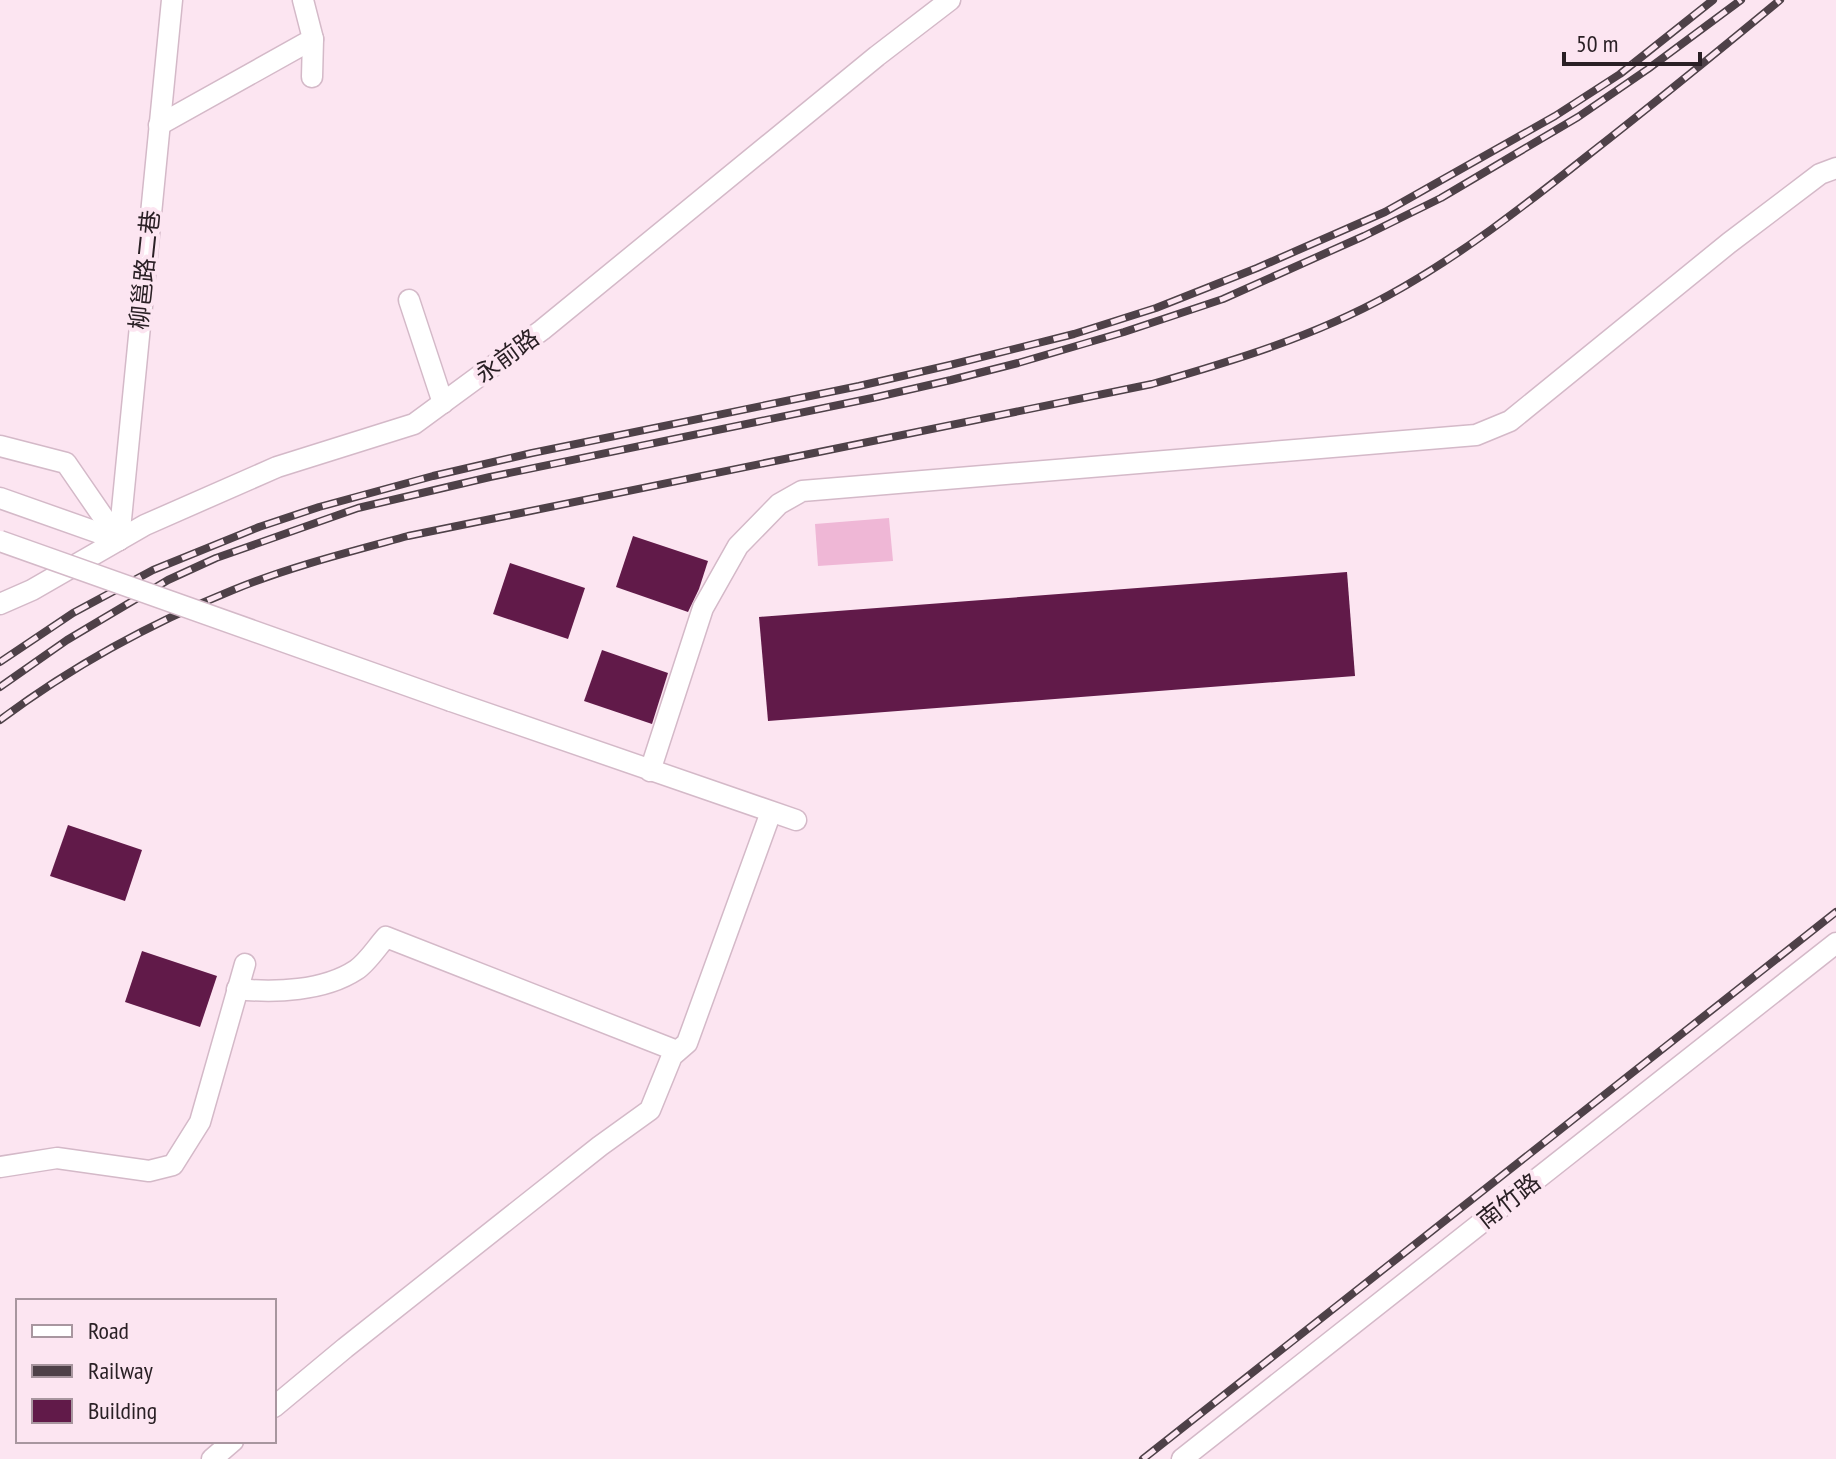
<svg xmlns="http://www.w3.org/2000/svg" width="1836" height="1459" viewBox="0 0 1836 1459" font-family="'PT Sans Narrow','Noto Sans SC',sans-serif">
	<rect width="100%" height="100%" fill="#fce5f1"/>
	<polygon fill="#efb7d6" points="889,518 893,561 818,566 815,524"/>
	<g fill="#611a49">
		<polygon points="633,536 708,561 699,589 688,612 616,587"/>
		<polygon points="510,563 585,588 568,639 493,614"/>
		<polygon points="1347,572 1355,676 768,721 759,617"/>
		<polygon points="602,650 668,673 652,724 584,701"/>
		<polygon points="68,825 142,850 125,901 50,876"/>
		<polygon points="142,951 217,976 200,1027 125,1002"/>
	</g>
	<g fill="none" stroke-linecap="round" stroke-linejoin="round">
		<g stroke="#d4b9c8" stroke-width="23">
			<g id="minor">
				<polyline points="312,77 313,39"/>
				<polyline points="159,125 313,39 303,0"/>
				<polyline points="409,300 443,403"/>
				<polyline points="0,446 66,463 119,540"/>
				<polyline points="0,498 119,540"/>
				<polyline points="119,540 172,0"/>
				<polyline points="0,604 32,590 145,525 277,467 414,424 542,330 877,56 950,0"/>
				<polyline points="451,701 796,820"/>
				<polyline points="650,771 703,608 738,546 779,504 802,491 1476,435 1510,421 1729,243 1820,174 1836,168"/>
				<path d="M 237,989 C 275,993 324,991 356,970 C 367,963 377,947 386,937 L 677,1051"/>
				<polyline points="0,1167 57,1158 149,1171 173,1165 200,1122 245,964"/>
				<polyline points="274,1407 345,1348 600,1146 650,1110 672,1056 687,1043 771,812"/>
				<polyline points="212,1459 233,1441"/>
				<polyline points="1182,1459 1836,943"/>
			</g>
		</g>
		<use href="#minor" stroke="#fff" stroke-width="20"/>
		<g stroke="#4e4148" stroke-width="8">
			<g id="rail">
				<polyline points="0,662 73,613 153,570 259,527 319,507 433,476 532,453 859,386 950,365 1074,334 1156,308 1257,268 1385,212 1555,116 1620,74 1713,0"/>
				<polyline points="0,687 67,640 168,580 216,558 358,508 490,477 877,397 951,380 1018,363 1124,332 1223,299 1364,236 1441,198 1578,117 1648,69 1741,0"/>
				<path d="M 0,720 C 71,667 151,623 233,590 C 289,567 349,552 408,536 L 1152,384 C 1233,361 1315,336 1389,295 C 1460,256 1524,206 1587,156 C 1652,105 1716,53 1780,0"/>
				<polyline points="1143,1459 1836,912"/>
			</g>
		</g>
		<use href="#rail" stroke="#fce5f1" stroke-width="5" stroke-dasharray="15" stroke-linecap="butt"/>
		<g stroke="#d4b9c8" stroke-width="23" stroke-linecap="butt">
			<polyline id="minor-bridge" points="0,541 451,701"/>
		</g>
		<use href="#minor-bridge" stroke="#fff" stroke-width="20"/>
	</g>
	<g text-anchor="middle" stroke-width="8" stroke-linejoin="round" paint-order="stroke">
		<g font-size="24" fill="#2a2025" stroke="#fce5f1">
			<text transform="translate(145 270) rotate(-84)" y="8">柳邕路二巷</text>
			<text transform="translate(507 356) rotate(-36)" y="8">永前路</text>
			<text transform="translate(1509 1201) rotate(-38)" y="8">南竹路</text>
		</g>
	</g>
	<rect x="16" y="1299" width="260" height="144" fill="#fce5f1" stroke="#a8969f" stroke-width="2"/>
	<rect x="32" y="1325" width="40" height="12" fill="#ffffff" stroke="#a8969f" stroke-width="2"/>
	<text x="88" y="1339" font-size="24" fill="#2a2025">Road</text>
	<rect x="32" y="1365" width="40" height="12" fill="#4e4148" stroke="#a8969f" stroke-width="2"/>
	<text x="88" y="1379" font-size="24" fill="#2a2025">Railway</text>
	<rect x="32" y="1399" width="40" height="24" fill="#611a49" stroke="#a8969f" stroke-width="2"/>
	<text x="88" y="1419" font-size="24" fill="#2a2025">Building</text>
	<path d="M1564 52v12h136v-12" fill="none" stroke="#2a2025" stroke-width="4"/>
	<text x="1576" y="52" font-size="24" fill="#2a2025" stroke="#fce5f1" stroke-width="6" paint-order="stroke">50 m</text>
</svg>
